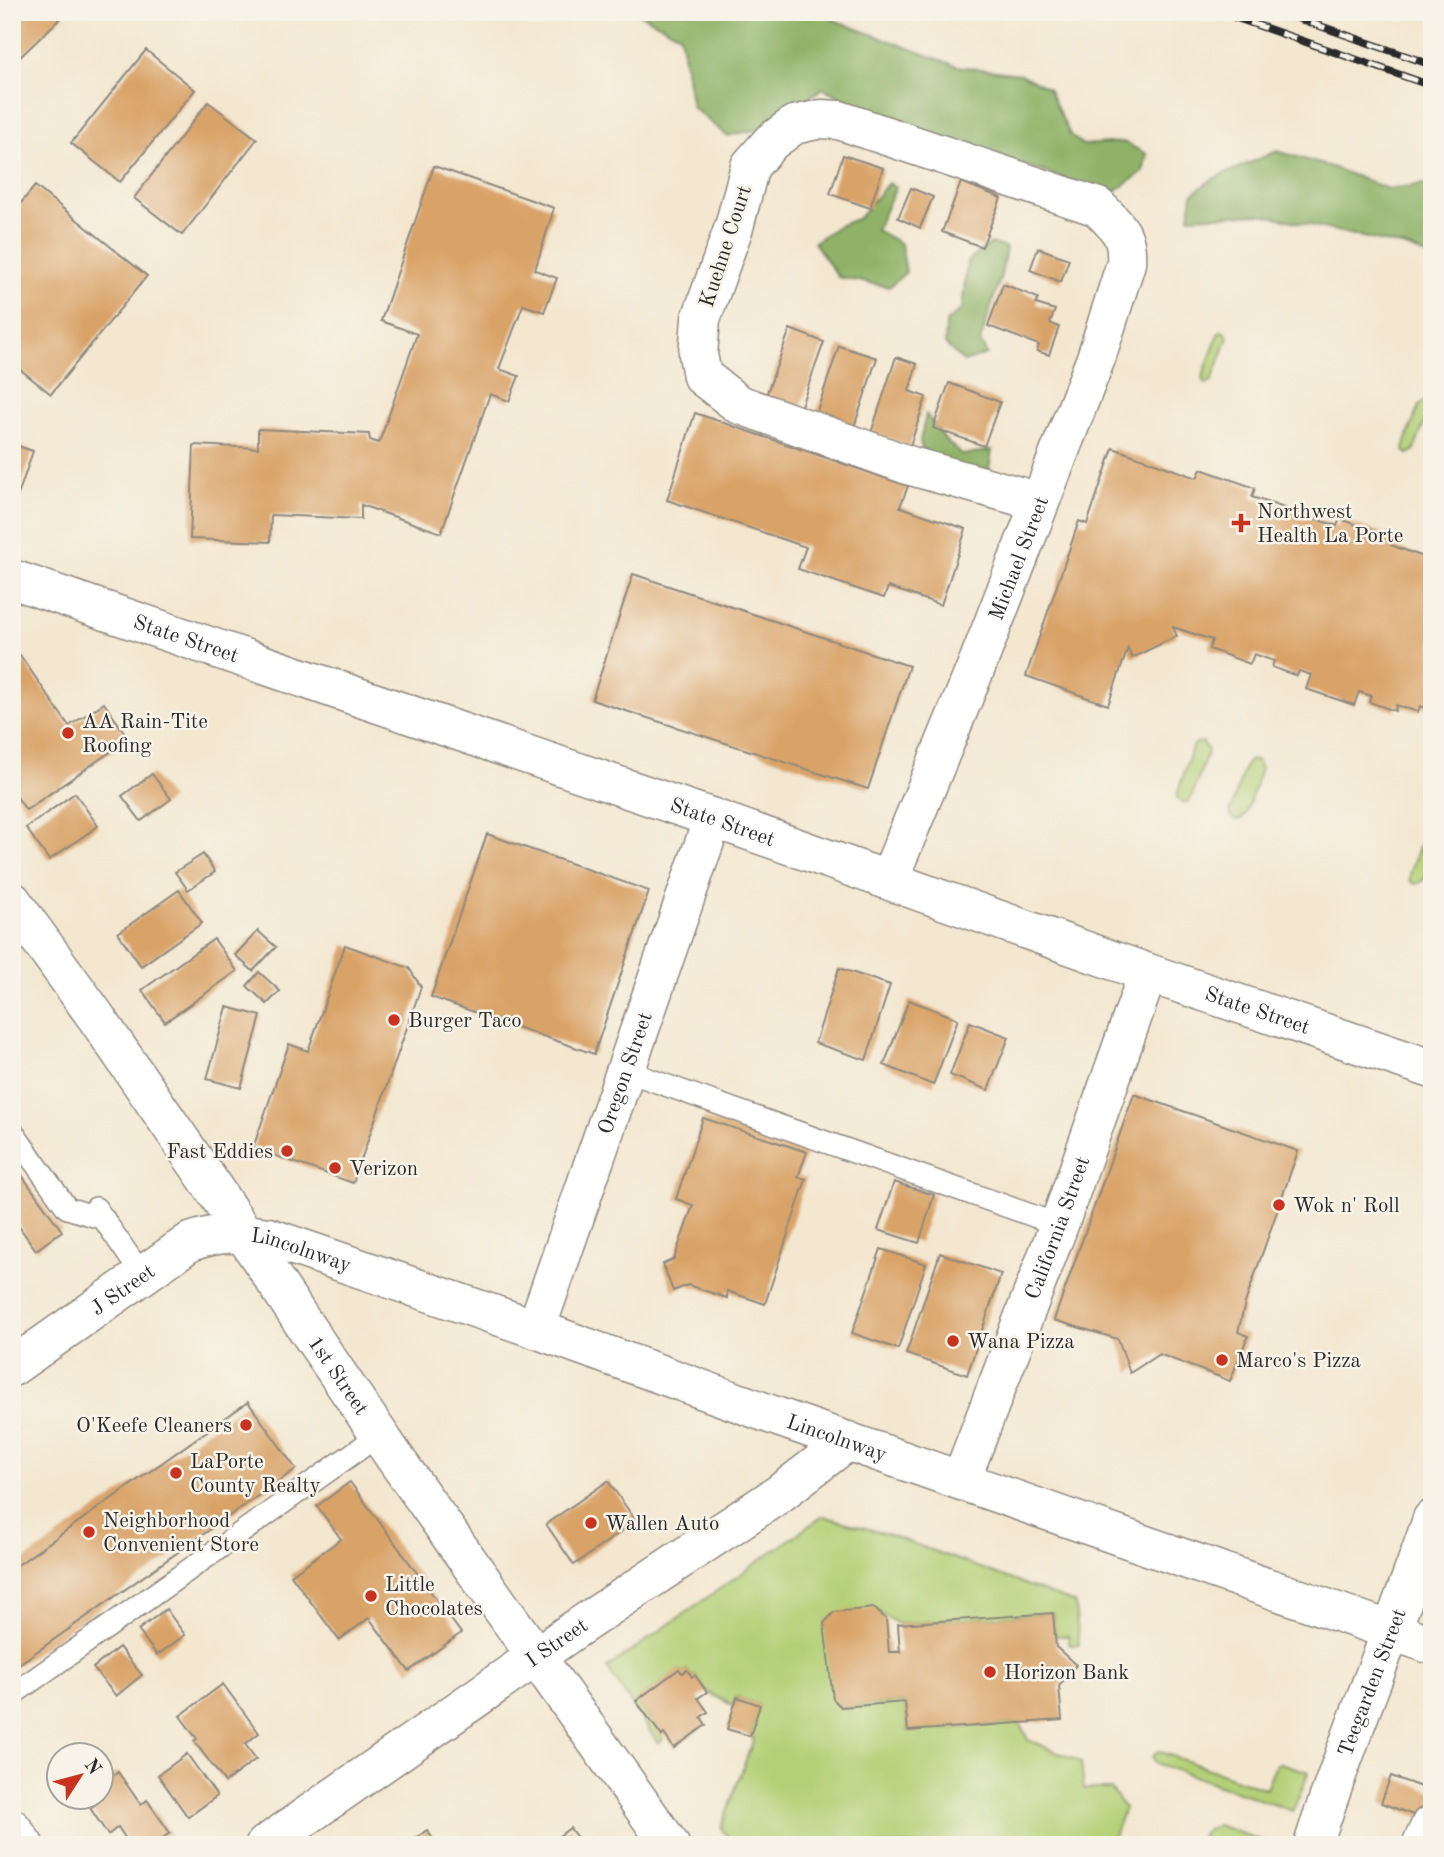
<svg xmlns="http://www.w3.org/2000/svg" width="1444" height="1857" viewBox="0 0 1444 1857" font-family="'Old Standard TT',serif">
	<rect width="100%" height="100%" fill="#f7f3e8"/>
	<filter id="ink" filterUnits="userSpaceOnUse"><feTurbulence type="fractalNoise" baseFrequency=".0143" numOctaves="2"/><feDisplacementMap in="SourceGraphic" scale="14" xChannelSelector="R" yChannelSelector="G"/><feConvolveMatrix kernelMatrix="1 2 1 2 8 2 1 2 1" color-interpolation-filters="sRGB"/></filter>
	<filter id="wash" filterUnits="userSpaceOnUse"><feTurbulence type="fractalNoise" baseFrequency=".00686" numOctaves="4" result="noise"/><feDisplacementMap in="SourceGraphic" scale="28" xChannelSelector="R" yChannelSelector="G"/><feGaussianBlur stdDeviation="1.57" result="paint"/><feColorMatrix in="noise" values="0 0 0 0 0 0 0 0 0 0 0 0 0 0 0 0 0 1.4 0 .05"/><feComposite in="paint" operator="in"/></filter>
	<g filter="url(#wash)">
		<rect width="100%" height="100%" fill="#f3e7d0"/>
		<g fill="#b4d077" stroke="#707e51" stroke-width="2">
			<polygon points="1221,331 1226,333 1228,338 1213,378 1210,383 1207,384 1203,381 1204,374 1218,334"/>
			<polygon points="1425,401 1429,405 1429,408 1414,451 1408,454 1404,451 1405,445 1419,405"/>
			<polygon points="1203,742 1208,751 1192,796 1188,802 1182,802 1177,798 1177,795 1192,748 1196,743"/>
			<polygon points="1256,760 1261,768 1246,814 1241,819 1236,820 1231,816 1230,812 1245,766 1249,761"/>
			<path d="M 1432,825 C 1432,841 1436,881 1415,884 L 1410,881 L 1410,874 L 1425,830 Z"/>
			<polygon points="823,1516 890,1535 1075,1603 1079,1645 1070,1645 1068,1636 1055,1636 1053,1613 898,1624 874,1609 825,1623 834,1700 841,1707 905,1702 908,1731 1020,1723 1028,1740 1081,1762 1084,1789 1111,1789 1124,1808 1111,1845 733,1845 721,1828 754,1738 750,1736 759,1705 737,1697 734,1706 707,1692 695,1675 692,1677 687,1670 682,1673 679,1670 636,1701 662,1736 663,1739 658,1743 607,1668"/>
			<polygon points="1158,1751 1266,1789 1276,1764 1280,1763 1309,1772 1293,1811 1155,1763 1152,1757"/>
			<polygon points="1217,1825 1274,1845 1199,1845 1203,1833"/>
		</g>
		<g fill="#8fb268" stroke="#5d6e4a" stroke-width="2">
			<polygon points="636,12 826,12 834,20 957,66 1020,74 1048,88 1070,135 1083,145 1123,142 1147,154 1143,172 1111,194 882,118 823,88 769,127 727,136 692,107 680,35"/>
			<polygon points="1277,151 1334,168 1388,189 1432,183 1432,257 1406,247 1262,214 1189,217 1192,194 1214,178"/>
			<polygon points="888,183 896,187 876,230 901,244 906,272 889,287 838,277 814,242 838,226 859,218"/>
			<polygon points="991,243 1006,248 1001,276 980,341 987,354 964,362 945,344 946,322 962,309 967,262"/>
			<polygon points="926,414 945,440 962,455 992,450 989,470 926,463 920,441"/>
		</g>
		<g id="blocks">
			<g fill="#d9a367">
				<polygon points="12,12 67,12 12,65"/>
				<polygon points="146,50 195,90 120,182 71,143"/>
				<polygon points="208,102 257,139 182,235 134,198"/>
				<polygon points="843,155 883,168 870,208 830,194"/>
				<polygon points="434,166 554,208 535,270 557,278 544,312 523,305 499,369 519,376 509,401 490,394 441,533 361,505 361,519 271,515 270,542 190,539 194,445 258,448 258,429 369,434 370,440 379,443 417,334 381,321"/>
				<polygon points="961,182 1001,198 982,247 942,232"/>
				<polygon points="35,186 147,276 51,394 12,363 12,214"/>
				<polygon points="911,188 933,197 920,228 898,218"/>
				<polygon points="1038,248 1069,259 1061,282 1030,270"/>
				<polygon points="1003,284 1038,298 1036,304 1055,310 1050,323 1059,327 1049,355 1037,351 1039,345 988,326"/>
				<polygon points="790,329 824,342 798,414 764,401"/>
				<polygon points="839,346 877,358 853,430 815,417"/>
				<polygon points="896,357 917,364 909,391 926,397 910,446 871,433"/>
				<polygon points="949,383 1000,402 984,446 933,428"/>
				<polygon points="695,413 908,486 900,507 966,529 941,605 888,587 884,598 798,569 806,547 667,500"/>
				<polygon points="12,444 33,451 16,501 12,500"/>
				<polygon points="1113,448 1197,478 1201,469 1255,488 1252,497 1337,526 1340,519 1393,537 1391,545 1432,560 1432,710 1420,706 1418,712 1396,705 1395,711 1369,702 1371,696 1359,692 1354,705 1306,689 1311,675 1299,671 1297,676 1272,667 1274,661 1254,654 1250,664 1209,649 1212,640 1173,627 1177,636 1132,658 1128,648 1108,705 1026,676 1079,521 1087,524"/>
				<polygon points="633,574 909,666 868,789 592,700"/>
				<polygon points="20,655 69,726 104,703 129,739 26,810 12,790 12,660"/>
				<polygon points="152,774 171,799 141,821 122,796"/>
				<polygon points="75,793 98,826 49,860 26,828"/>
				<polygon points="487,834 649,891 594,1054 431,997"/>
				<polygon points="203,854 215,872 188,890 175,872"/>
				<polygon points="179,890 202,923 141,966 118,933"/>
				<polygon points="258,931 276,947 253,971 235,955"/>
				<polygon points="214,939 237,971 165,1022 142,990"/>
				<polygon points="345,945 409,968 421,987 353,1183 253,1148 289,1044 308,1051"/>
				<polygon points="839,968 890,985 866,1060 815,1043"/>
				<polygon points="259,972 280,991 267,1004 247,986"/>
				<polygon points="909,1000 958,1019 933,1085 884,1065"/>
				<polygon points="227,1007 261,1016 241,1088 207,1079"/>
				<polygon points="970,1022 1009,1037 988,1090 950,1075"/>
				<polygon points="1134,1094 1298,1151 1245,1303 1238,1332 1248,1336 1230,1381 1159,1354 1130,1373 1118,1339 1054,1320"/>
				<polygon points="703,1118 807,1152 798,1177 806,1179 765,1304 727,1291 727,1298 688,1285 673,1291 663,1264 674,1259 693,1205 676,1199"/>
				<polygon points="12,1143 25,1162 16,1167 62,1231 36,1250 12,1217"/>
				<polygon points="894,1182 934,1195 919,1243 878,1230"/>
				<polygon points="881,1249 926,1264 898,1349 852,1333"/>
				<polygon points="940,1253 1001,1274 967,1375 906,1354"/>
				<polygon points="248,1402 296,1469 12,1669 12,1569"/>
				<polygon points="608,1481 636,1521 574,1565 546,1524"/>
				<polygon points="350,1482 461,1633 409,1671 369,1618 339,1640 291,1575 341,1539 317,1506"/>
				<polygon points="874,1608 886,1619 889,1652 900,1652 898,1624 1053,1613 1056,1647 1076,1665 1059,1686 1062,1720 908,1731 905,1702 841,1707 833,1699 824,1623 834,1612"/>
				<polygon points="166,1609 185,1635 157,1655 138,1630"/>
				<polygon points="119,1647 142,1675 116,1696 93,1668"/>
				<polygon points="679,1669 682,1673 687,1670 692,1677 695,1675 707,1692 698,1698 708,1712 701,1717 706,1725 674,1748 664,1734 662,1736 636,1701"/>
				<polygon points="223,1684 259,1733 245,1744 256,1759 225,1782 194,1741 197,1739 180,1716"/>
				<polygon points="737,1697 760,1705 750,1736 727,1729"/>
				<polygon points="187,1754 217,1796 188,1817 158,1775"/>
				<polygon points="118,1772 141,1805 147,1800 170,1833 152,1845 130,1845 118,1827 108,1835 90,1808 97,1803 93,1798 102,1798 102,1783"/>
				<polygon points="1391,1776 1432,1791 1432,1822 1381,1803"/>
				<polygon points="570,1828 582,1845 547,1845"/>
				<polygon points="427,1830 437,1845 407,1845"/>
			</g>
		</g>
	</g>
	<g filter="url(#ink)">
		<use href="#blocks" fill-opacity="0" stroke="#8f897e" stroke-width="2"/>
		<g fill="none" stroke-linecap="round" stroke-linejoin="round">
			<g stroke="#8f897e" stroke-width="24">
				<g id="service">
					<polyline points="626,1071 1059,1225"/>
					<polyline points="12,1131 67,1208 104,1219"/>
					<polyline points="96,1208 142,1275"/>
					<polyline points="12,1695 379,1435"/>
					<polyline points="1412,1845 1424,1819"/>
				</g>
			</g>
			<g stroke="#8f897e" stroke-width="41">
				<g id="minor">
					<path id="s1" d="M 12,579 L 713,818 L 1148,973 L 1432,1069"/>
					<path id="s2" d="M 889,879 L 979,660 L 1096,358 L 1126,263 C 1128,233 1117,227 1098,207 L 839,120 L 821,119 L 794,125 L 771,142 L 750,166 L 734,227 L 701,319 L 698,354 L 702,376 L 738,404 L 911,466 L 1040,502"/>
					<path id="s3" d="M 536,1329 L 713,818"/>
					<path id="s4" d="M 961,1480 L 1059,1225 L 1148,973"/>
					<polyline points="12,1828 24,1845"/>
					<path id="s5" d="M 1313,1845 C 1348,1735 1395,1629 1432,1519"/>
				</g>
			</g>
			<g stroke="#8f897e" stroke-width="41">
				<g id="tertiary">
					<path id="s6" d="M 12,901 L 96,1017 L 208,1180 L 305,1326 L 395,1458 L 670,1845"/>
					<path id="s7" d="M 265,1845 L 574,1630 L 779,1494 L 848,1441"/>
				</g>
			</g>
			<g stroke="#8f897e" stroke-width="41">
				<g id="primary">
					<path id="s8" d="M 12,1367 L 190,1242 C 219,1232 237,1232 268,1237 L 536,1329 L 778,1417 L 1432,1645"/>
				</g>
			</g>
			<use href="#service" stroke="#fff" stroke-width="21"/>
			<use href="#minor" stroke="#fff" stroke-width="38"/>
			<use href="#tertiary" stroke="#fff" stroke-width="38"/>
			<use href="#primary" stroke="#fff" stroke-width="38"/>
			<g stroke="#2b2b2b" stroke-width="8">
				<g id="rail">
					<polyline points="1220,12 1432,86"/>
					<polyline points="1280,12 1432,65"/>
				</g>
			</g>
			<use href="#rail" stroke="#f7f3e8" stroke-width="5" stroke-dasharray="16" stroke-linecap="butt"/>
		</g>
	</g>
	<g fill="#c8321e" stroke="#f7f3e8" stroke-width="2.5">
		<path d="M1237.5 512.5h7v7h7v7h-7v7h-7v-7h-7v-7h7z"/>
		<circle cx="68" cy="733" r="7"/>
		<circle cx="394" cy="1020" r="7"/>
		<circle cx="287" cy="1151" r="7"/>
		<circle cx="335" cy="1168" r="7"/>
		<circle cx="1279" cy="1205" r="7"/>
		<circle cx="953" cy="1341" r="7"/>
		<circle cx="1222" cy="1360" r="7"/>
		<circle cx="246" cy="1425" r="7"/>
		<circle cx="176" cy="1473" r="7"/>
		<circle cx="591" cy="1523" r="7"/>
		<circle cx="89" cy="1532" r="7"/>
		<circle cx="371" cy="1596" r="7"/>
		<circle cx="990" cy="1672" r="7"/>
	</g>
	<g text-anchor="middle" stroke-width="5" stroke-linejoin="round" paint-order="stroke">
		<g font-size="21" fill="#2b2b2b" stroke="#f7f3e8">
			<text transform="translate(725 246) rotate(-72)" y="7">Kuehne Court</text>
			<text dy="7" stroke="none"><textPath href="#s2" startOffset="346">Michael Street</textPath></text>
			<text dy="7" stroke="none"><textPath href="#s1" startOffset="184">State Street</textPath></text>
			<text dy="7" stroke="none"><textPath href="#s1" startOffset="751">State Street</textPath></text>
			<text dy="7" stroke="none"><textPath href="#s1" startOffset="1318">State Street</textPath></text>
			<text dy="7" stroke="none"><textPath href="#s3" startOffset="271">Oregon Street</textPath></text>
			<text dy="7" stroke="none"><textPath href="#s4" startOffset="270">California Street</textPath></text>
			<text dy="7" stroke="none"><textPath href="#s8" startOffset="332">Lincolnway</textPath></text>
			<text dy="7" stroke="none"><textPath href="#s8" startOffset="135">J Street</textPath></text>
			<text dy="7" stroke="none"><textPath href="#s6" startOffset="576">1st Street</textPath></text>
			<text dy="7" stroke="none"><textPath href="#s8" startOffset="900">Lincolnway</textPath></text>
			<text dy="7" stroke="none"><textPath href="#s7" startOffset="355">I Street</textPath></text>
			<text dy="7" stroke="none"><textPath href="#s5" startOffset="173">Teegarden Street</textPath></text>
		</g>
		<g font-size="21" fill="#2b2b2b" stroke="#f7f3e8" text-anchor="start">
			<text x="1257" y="518">Northwest<tspan x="1257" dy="24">Health La Porte</tspan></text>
			<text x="82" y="728">AA Rain-Tite<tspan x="82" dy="24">Roofing</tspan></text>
			<text x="408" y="1027">Burger Taco</text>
			<text x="273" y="1158" text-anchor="end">Fast Eddies</text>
			<text x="349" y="1175">Verizon</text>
			<text x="1293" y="1212">Wok n' Roll</text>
			<text x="967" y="1348">Wana Pizza</text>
			<text x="1236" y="1367">Marco's Pizza</text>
			<text x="232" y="1432" text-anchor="end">O'Keefe Cleaners</text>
			<text x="190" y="1468">LaPorte<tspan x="190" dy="24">County Realty</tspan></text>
			<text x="103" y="1527">Neighborhood<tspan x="103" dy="24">Convenient Store</tspan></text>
			<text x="605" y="1530">Wallen Auto</text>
			<text x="385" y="1591">Little<tspan x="385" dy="24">Chocolates</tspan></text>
			<text x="1004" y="1679">Horizon Bank</text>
		</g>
	</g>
	<rect width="1444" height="1857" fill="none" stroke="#f7f3e8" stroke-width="42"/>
	<g transform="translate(80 1776) rotate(54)"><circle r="33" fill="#f7f3e8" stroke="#a5a39c" stroke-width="2"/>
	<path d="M0-5L12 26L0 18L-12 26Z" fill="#c8321e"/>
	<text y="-10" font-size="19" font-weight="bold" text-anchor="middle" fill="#2b2b2b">N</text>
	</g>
</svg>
